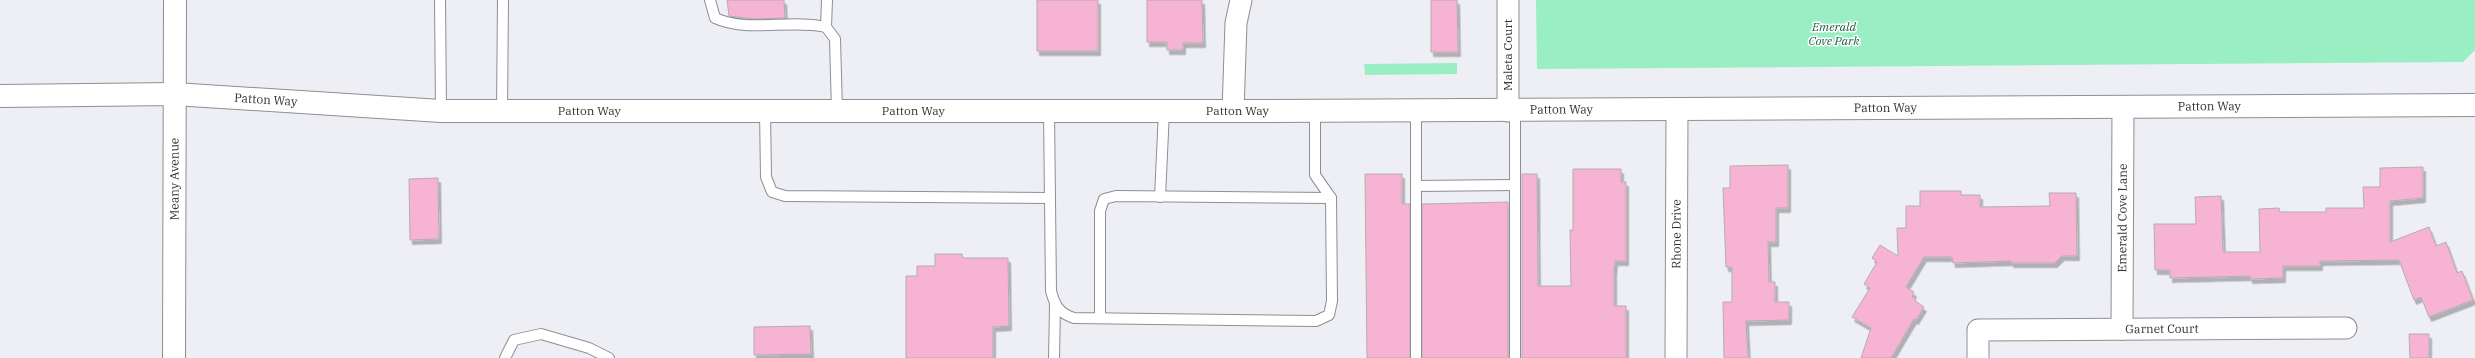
<svg xmlns="http://www.w3.org/2000/svg" width="2475" height="358" viewBox="0 0 2475 358" font-family="'IBM Plex Serif',serif">
	<defs>
		<filter id="shadow"><feDropShadow dx="2.5" dy="4.5" stdDeviation="0" flood-color="#0004"/></filter>
	</defs>
	<rect width="100%" height="100%" fill="#eeeef5"/>
	<g fill="#99eec3">
		<polygon points="1536,0 2475,0 2475,50 2463,62 1537,69"/>
		<polygon points="1457,63 1457,74 1365,75 1364,64"/>
	</g>
	<g fill="#f6b3d3" stroke="#b5adb0" filter="url(#shadow)">
		<polygon points="727,0 784,0 785,18 755,19 729,16"/>
		<rect x="1037" y="0" width="61" height="51"/>
		<polygon points="1147,0 1202,0 1203,43 1183,43 1183,50 1167,50 1167,42 1147,42"/>
		<polygon points="1431,0 1457,0 1458,52 1431,52"/>
		<polygon points="1788,165 1788,208 1776,208 1776,242 1768,242 1769,282 1775,282 1775,302 1789,302 1789,320 1746,321 1748,358 1724,358 1723,302 1732,302 1732,267 1726,267 1723,188 1730,188 1730,166"/>
		<polygon points="2423,167 2423,198 2390,201 2390,242 2429,227 2436,246 2446,242 2457,273 2462,271 2473,300 2429,317 2421,297 2414,300 2399,260 2320,261 2320,266 2283,266 2283,278 2250,279 2250,276 2170,278 2170,270 2155,270 2154,224 2196,224 2195,197 2221,196 2223,252 2260,252 2259,209 2279,208 2280,212 2326,212 2326,208 2364,208 2363,187 2380,187 2380,168"/>
		<polygon points="1573,169 1621,169 1621,182 1626,182 1626,261 1615,261 1614,271 1614,306 1626,306 1626,358 1522,358 1522,174 1537,174 1538,286 1571,286 1570,230 1573,230"/>
		<polygon points="1365,174 1402,174 1402,204 1410,204 1410,358 1367,358"/>
		<polygon points="438,178 439,239 410,240 409,179"/>
		<polygon points="1920,191 1961,191 1961,195 1980,195 1980,207 2050,206 2049,193 2076,193 2077,256 2062,256 2055,263 2011,263 2011,261 1953,263 1952,257 1924,257 1906,287 1914,292 1912,297 1916,299 1915,301 1924,307 1916,320 1914,319 1891,358 1861,358 1871,328 1852,317 1870,288 1864,284 1877,262 1872,258 1880,245 1898,256 1897,228 1906,228 1906,206 1920,206"/>
		<polygon points="1508,202 1508,358 1422,358 1422,204"/>
		<polygon points="935,254 962,254 963,258 1008,258 1009,326 993,327 993,358 906,358 906,276 917,276 917,266 935,266"/>
		<polygon points="810,326 811,354 754,355 754,327"/>
		<polygon points="2409,334 2429,334 2429,358 2410,358"/>
	</g>
	<g fill="none" stroke-linecap="round" stroke-linejoin="round">
		<g stroke="#8e8e94" stroke-width="12">
			<g id="service">
				<polyline points="440,0 441,111"/>
				<path d="M 710,0 L 715,18 C 748,33 790,19 826,27 L 835,39 L 837,111"/>
				<polyline points="826,27 827,0"/>
				<polyline points="502,111 503,0"/>
				<polyline points="765,111 766,177 772,192 785,196 1050,198"/>
				<path d="M 1049,111 L 1051,291 C 1055,306 1059,313 1074,318 L 1316,321 L 1329,315 L 1332,301 L 1331,198 L 1315,175 L 1315,111"/>
				<polyline points="1416,111 1416,358"/>
				<polyline points="1515,111 1515,358"/>
				<polyline points="1416,186 1515,185"/>
				<polyline points="1160,197 1164,111"/>
				<polyline points="1100,318 1100,211 1104,199 1116,196 1331,198"/>
				<polyline points="505,358 514,340 541,334 589,348 609,358"/>
				<polyline points="1054,358 1055,305"/>
			</g>
		</g>
		<g stroke="#8e8e94" stroke-width="23">
			<g id="minor">
				<polyline points="1233,111 1236,23 1241,0"/>
				<polyline points="1508,111 1508,0"/>
				<path id="s1" d="M 2122,329 L 2123,107"/>
				<path id="s2" d="M 1676,358 L 1677,110"/>
				<path id="s3" d="M 1978,358 L 1978,330 L 2346,328"/>
			</g>
		</g>
		<g stroke="#8e8e94" stroke-width="24">
			<g id="tertiary">
				<path id="s4" d="M 0,96 L 174,94 L 441,111 L 1262,111 L 2475,105"/>
				<path id="s5" d="M 174,358 L 175,0"/>
			</g>
		</g>
		<use href="#service" stroke="#fff" stroke-width="10"/>
		<use href="#minor" stroke="#fff" stroke-width="21"/>
		<use href="#tertiary" stroke="#fff" stroke-width="22"/>
	</g>
	<g text-anchor="middle" stroke-width="3" stroke-linejoin="round" paint-order="stroke">
		<g font-size="12" font-style="italic" fill="#1c6043" stroke="#fff">
			<text x="1834" y="31">Emerald<tspan x="1834" dy="14">Cove Park</tspan></text>
		</g>
		<g font-size="12" fill="#333335" stroke="#fff">
			<text transform="translate(1508 55) rotate(-90)" y="4">Maleta Court</text>
			<text dy="4" stroke="none"><textPath href="#s4" startOffset="266">Patton Way</textPath></text>
			<text dy="4" stroke="none"><textPath href="#s4" startOffset="2210">Patton Way</textPath></text>
			<text dy="4" stroke="none"><textPath href="#s4" startOffset="1886">Patton Way</textPath></text>
			<text dy="4" stroke="none"><textPath href="#s4" startOffset="1562">Patton Way</textPath></text>
			<text dy="4" stroke="none"><textPath href="#s4" startOffset="590">Patton Way</textPath></text>
			<text dy="4" stroke="none"><textPath href="#s4" startOffset="914">Patton Way</textPath></text>
			<text dy="4" stroke="none"><textPath href="#s4" startOffset="1238">Patton Way</textPath></text>
			<text dy="4" stroke="none"><textPath href="#s5" startOffset="179">Meany Avenue</textPath></text>
			<text dy="4" stroke="none"><textPath href="#s1" startOffset="111">Emerald Cove Lane</textPath></text>
			<text dy="4" stroke="none"><textPath href="#s2" startOffset="124">Rhone Drive</textPath></text>
			<text dy="4" stroke="none"><textPath href="#s3" startOffset="212">Garnet Court</textPath></text>
		</g>
	</g>
</svg>
